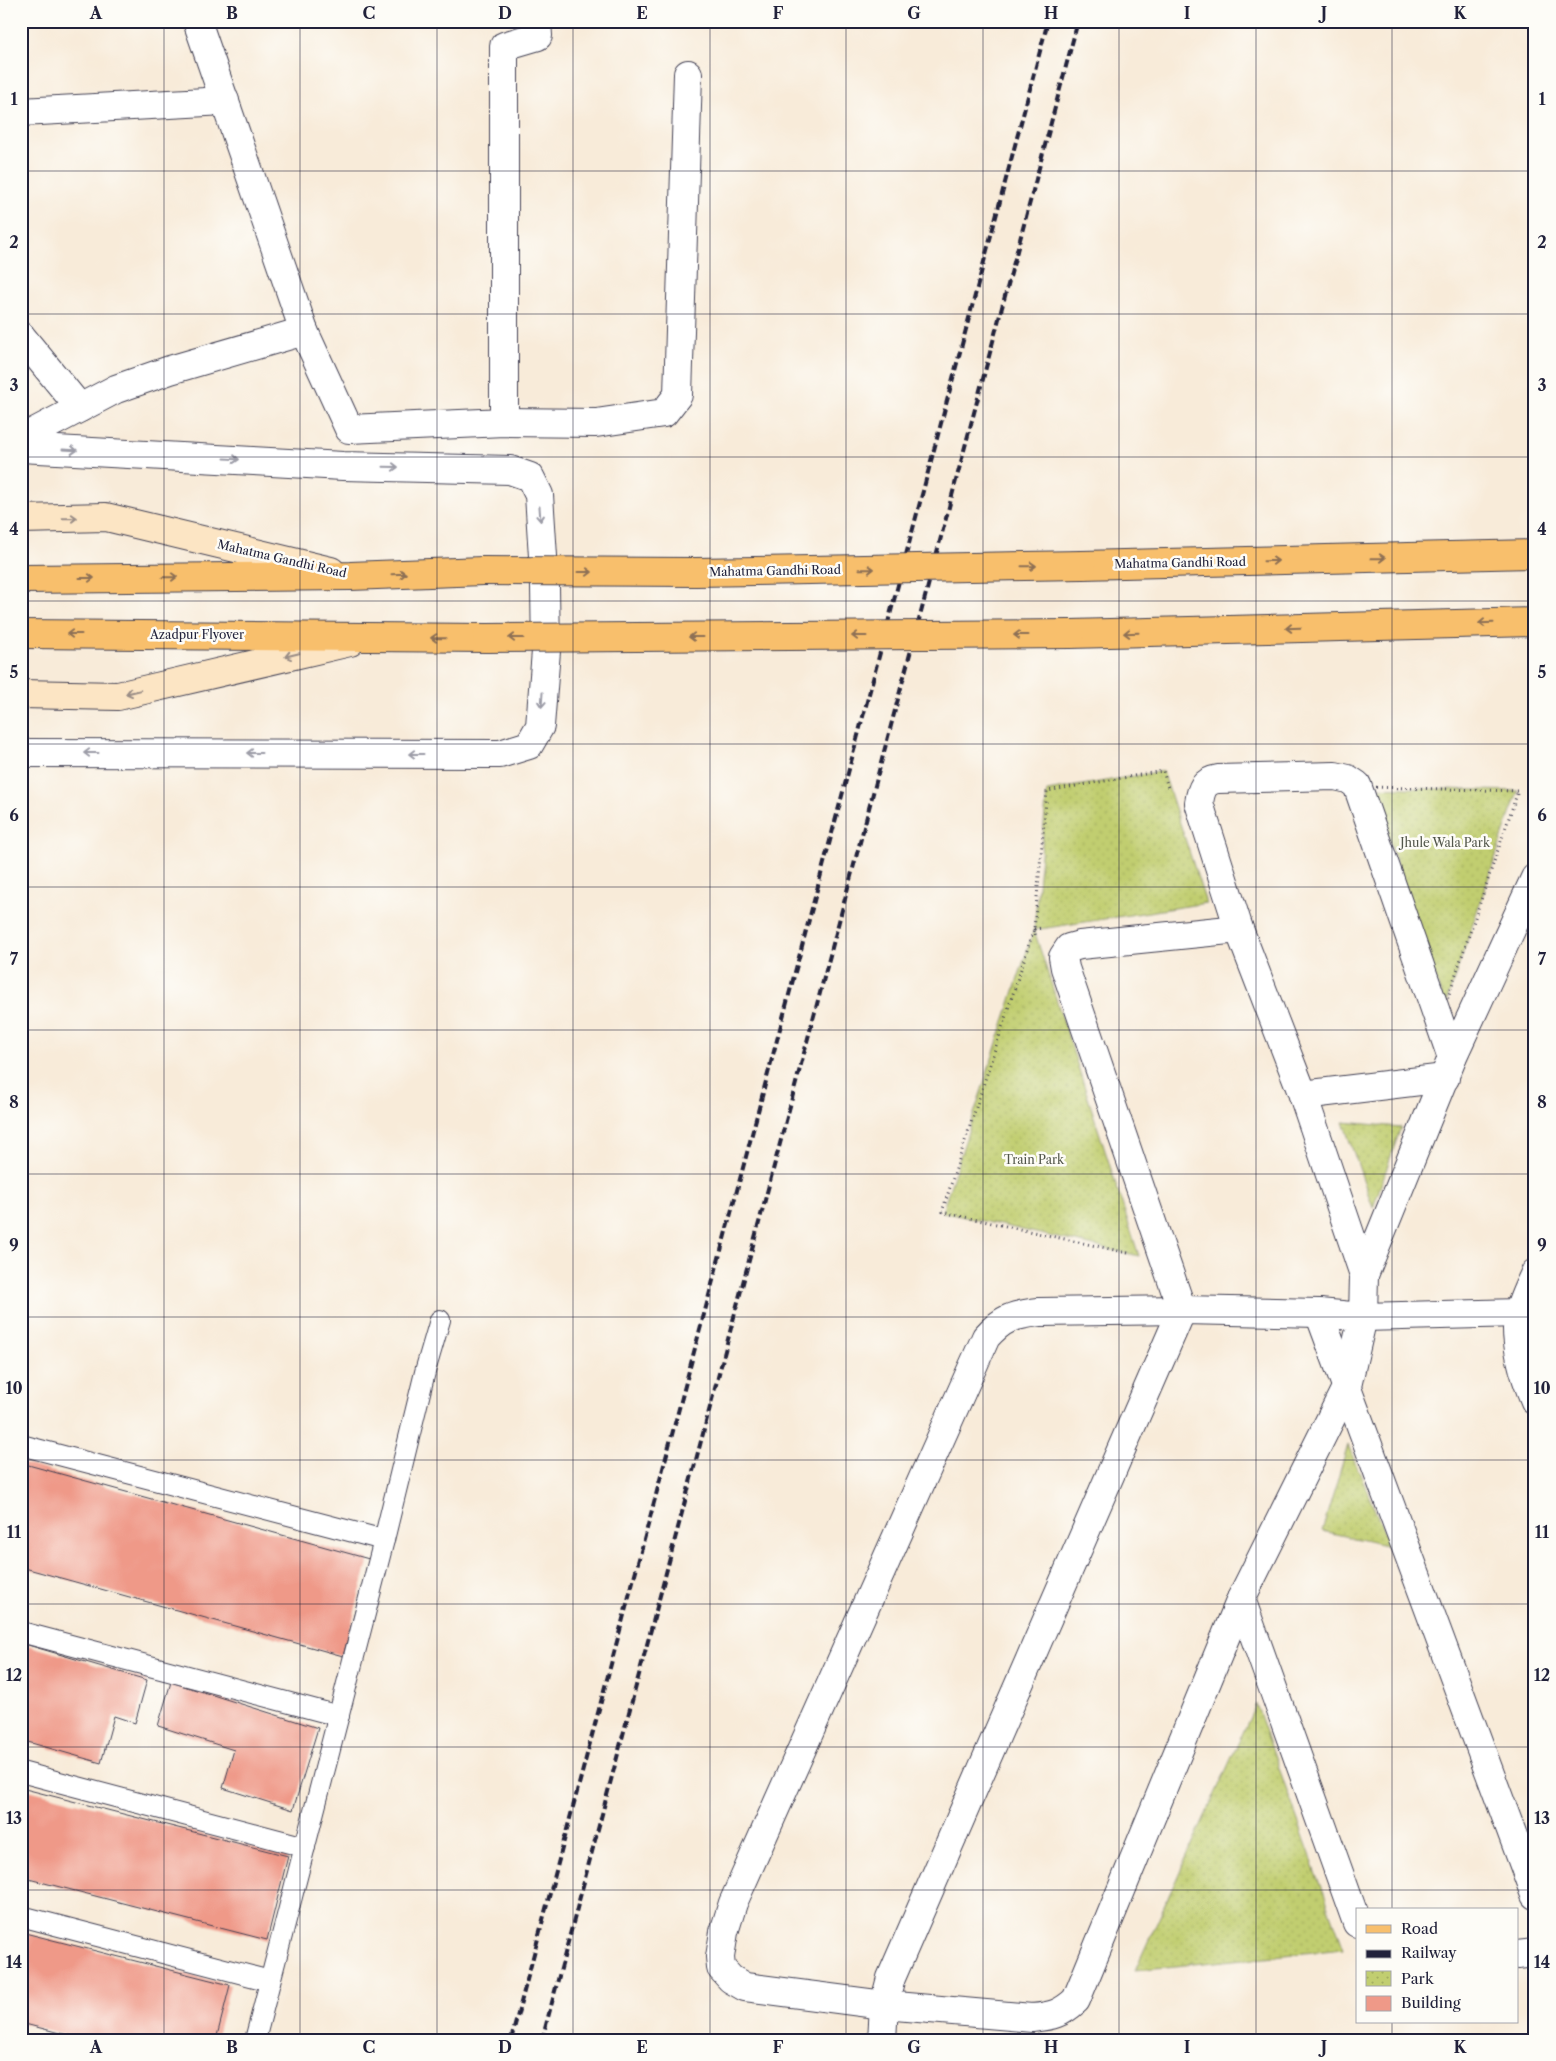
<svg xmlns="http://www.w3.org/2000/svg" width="1556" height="2061" viewBox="0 0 1556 2061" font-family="'Libre Caslon Text',serif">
	<defs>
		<pattern id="park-dots" width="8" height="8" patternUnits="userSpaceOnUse" patternTransform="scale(1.25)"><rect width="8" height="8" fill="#c1ce70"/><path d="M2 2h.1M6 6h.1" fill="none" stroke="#a6b162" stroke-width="1.8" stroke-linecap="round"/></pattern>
	</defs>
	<rect width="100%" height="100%" fill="#fdfcf7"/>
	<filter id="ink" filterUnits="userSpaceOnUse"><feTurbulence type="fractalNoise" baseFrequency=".02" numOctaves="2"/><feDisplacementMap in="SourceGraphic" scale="10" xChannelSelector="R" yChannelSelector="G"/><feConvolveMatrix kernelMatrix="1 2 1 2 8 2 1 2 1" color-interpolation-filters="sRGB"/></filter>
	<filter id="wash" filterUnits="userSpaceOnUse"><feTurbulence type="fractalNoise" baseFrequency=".0096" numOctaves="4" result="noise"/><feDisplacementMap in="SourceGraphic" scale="20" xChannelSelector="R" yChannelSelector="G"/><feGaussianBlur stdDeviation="1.12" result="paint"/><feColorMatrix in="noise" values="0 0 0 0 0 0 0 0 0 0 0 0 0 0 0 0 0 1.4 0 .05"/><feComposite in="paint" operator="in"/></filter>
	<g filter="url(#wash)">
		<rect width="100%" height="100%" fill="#f8ebd9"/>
		<g fill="url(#park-dots)" stroke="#727856">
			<polygon points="1163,771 1206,903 1034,930 1139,1256 942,1212 1034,929 1047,791"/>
			<polygon points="1371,787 1518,791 1445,1006"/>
			<polygon points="1343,1122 1401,1127 1373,1208"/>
			<polygon points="1348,1445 1390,1546 1322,1531"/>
			<polygon points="1256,1704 1344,1949 1135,1970"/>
		</g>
		<g id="blocks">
			<g fill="#ef9988">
				<polygon points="21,1463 369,1559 343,1656 21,1567"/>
				<polygon points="21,1643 147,1680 135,1723 114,1716 101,1763 21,1740"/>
				<polygon points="171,1682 318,1728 293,1810 223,1788 234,1750 158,1726"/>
				<polygon points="21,1788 288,1856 267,1940 21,1877"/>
				<polygon points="21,1932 230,1985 216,2040 87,2040 21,2023"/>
			</g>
		</g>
	</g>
	<g filter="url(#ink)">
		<use href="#blocks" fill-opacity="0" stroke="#424053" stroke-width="1"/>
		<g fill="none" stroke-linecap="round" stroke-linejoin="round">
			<g stroke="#424053" stroke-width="22">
				<g id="service">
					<polyline points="21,1445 384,1540"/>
					<polyline points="21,1632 339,1716"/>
					<polyline points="21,1772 305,1847"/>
					<polyline points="21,1916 270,1981"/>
					<polyline points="255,2040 384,1540 426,1368 440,1320"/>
				</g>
			</g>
			<g stroke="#424053" stroke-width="30">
				<g id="minor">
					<polyline points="197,21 304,331 349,429 504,422 596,423 664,413 678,395 688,74"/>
					<polyline points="21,112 225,101"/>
					<polyline points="21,336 80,408"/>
					<polyline points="504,422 504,46 538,36 537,21"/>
					<polyline points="21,439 116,389 170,370 304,331"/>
					<polyline points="21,448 343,466 510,470 530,477 539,495 545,587 546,651 540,726 529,745 500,754 21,753"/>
					<path d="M 1452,1058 L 1357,785 L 1348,779 L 1335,776 L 1218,779 C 1204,781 1201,789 1199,803 L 1239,929 L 1303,1095 L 1364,1275 L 1363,1317 L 1347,1386 L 1241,1599 L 1076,2000 C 1061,2014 1052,2016 1032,2018 L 884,2005 L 745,1987 L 731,1979 L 721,1968 L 720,1957 L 724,1932 L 733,1903 L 986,1337 C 1003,1318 1013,1315 1039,1312 L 1182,1310 L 1319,1313 L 1363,1317 L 1519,1313 L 1535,1314"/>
					<polyline points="1303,1095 1445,1078"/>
					<path d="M 1535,1273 C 1529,1286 1522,1300 1519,1313 C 1512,1338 1525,1378 1535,1401"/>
					<polyline points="1364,1275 1452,1058 1535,878"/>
					<polyline points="1319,1313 1535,1895"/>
					<polyline points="1241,1599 1357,1923"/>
					<polyline points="1517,1955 1535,1953"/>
					<polyline points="882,2040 884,2005 891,1978 1182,1310 1065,968 1063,957 1069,948 1080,945 1239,929"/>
				</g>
			</g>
			<g stroke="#424053" stroke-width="30">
				<g id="secondary">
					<polyline points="21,519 106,517 331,571"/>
					<polyline points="21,694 118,696 350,642"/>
				</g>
			</g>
			<g stroke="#424053" stroke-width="30">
				<g id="primary">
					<polyline points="1082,565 1535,554"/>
					<polyline points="21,579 350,576 483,571"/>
					<polyline points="21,634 487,638"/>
					<polyline points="1070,634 1535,622"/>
				</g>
			</g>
			<g stroke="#424053" stroke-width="3" stroke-dasharray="1 4" stroke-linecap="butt">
				<polygon points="1371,787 1518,791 1445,1006"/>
				<polyline points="1034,929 1043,928"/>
				<polyline points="1034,929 1036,938"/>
				<polyline points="1128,1253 942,1212 1034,929 1047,791 1163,771 1168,788"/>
			</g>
			<use href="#service" stroke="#fff" stroke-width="20"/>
			<use href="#minor" stroke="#fff" stroke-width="28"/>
			<use href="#secondary" stroke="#fce5c4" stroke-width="28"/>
			<use href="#primary" stroke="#f8bf6c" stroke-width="28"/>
			<g stroke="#22223b" stroke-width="4" stroke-dasharray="8 4" stroke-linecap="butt">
				<polyline points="511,2040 1048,21"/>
				<polyline points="542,2040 1078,21"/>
			</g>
			<g stroke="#424053" stroke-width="30" stroke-linecap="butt">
				<g id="primary-bridge">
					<polyline points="483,571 696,572 1082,565"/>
					<polyline points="487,638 1070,634"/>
				</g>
			</g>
			<use href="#primary-bridge" stroke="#f8bf6c" stroke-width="28"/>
		</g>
		<defs><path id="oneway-shaft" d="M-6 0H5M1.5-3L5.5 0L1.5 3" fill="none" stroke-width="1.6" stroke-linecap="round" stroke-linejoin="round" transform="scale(1.25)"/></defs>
		<g stroke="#9c9ca7">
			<use href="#oneway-shaft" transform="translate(70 450) rotate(3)"/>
			<use href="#oneway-shaft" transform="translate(232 459) rotate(3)"/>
			<use href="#oneway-shaft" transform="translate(391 467) rotate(1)"/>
			<use href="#oneway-shaft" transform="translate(540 514) rotate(86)"/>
			<use href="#oneway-shaft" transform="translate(542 700) rotate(94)"/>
			<use href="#oneway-shaft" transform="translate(91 753) rotate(-180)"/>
			<use href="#oneway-shaft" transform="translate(254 753) rotate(-180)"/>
			<use href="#oneway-shaft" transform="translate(416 754) rotate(-180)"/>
		</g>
		<g stroke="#9a8d86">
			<use href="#oneway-shaft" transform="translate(70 518) rotate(-1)"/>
			<use href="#oneway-shaft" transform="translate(292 655) rotate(167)"/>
			<use href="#oneway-shaft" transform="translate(133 692) rotate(167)"/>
		</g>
		<g stroke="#8d7054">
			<use href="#oneway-shaft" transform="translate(1378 558) rotate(-1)"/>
			<use href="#oneway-shaft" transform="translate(1271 561) rotate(-1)"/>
			<use href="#oneway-shaft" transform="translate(1029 566) rotate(-1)"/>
			<use href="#oneway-shaft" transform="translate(867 569) rotate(-1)"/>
			<use href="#oneway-shaft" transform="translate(585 572)"/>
			<use href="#oneway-shaft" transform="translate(399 574) rotate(-2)"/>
			<use href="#oneway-shaft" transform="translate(170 577) rotate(-1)"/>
			<use href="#oneway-shaft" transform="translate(87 578)"/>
			<use href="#oneway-shaft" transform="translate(1486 623) rotate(178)"/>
			<use href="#oneway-shaft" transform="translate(1293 628) rotate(178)"/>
			<use href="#oneway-shaft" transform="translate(1131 633) rotate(178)"/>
			<use href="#oneway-shaft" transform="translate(74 634) rotate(-180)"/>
			<use href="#oneway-shaft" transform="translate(1021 635) rotate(180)"/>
			<use href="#oneway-shaft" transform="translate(859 636) rotate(180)"/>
			<use href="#oneway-shaft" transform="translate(696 637) rotate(180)"/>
			<use href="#oneway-shaft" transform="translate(438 638) rotate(-179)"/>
			<use href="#oneway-shaft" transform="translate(516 638) rotate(180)"/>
		</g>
	</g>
	<path fill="none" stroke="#22223b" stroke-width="1" stroke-opacity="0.55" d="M 164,21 L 164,2040M 300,21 L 300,2040M 437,21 L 437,2040M 573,21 L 573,2040M 710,21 L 710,2040M 846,21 L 846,2040M 983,21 L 983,2040M 1119,21 L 1119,2040M 1256,21 L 1256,2040M 1392,21 L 1392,1910M 21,171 L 1535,171M 21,314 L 1535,314M 21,457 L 1535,457M 21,601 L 1535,601M 21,744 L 1535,744M 21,887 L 1535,887M 21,1030 L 1535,1030M 21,1174 L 1535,1174M 21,1317 L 1535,1317M 21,1460 L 1535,1460M 21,1604 L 1535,1604M 21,1747 L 1535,1747M 21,1890 L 1535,1890M 1392,2022 L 1392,2040"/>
	<g text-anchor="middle" stroke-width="5" stroke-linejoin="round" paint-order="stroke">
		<g font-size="12" fill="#22223b" stroke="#fdfcf7">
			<text transform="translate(282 559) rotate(13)" y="4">Mahatma Gandhi Road</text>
			<text transform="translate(1180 563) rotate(-1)" y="4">Mahatma Gandhi Road</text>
			<text transform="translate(775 571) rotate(-1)" y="4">Mahatma Gandhi Road</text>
			<text x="197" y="639">Azadpur Flyover</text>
		</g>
		<g font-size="12" fill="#52564b" stroke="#fdfcf7">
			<text x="1445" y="847">Jhule Wala Park</text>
			<text x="1034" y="1164">Train Park</text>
		</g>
	</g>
	<rect width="1556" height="2061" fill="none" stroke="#fdfcf7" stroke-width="55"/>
	<rect x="1356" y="1908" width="162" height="115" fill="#fdfcf7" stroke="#a5a5ac"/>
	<rect x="1366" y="1925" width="25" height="8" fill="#f8bf6c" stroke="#a5a5ac"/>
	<text x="1401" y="1934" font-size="15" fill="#22223b">Road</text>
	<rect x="1366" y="1950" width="25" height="8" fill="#22223b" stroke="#a5a5ac"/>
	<text x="1401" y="1958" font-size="15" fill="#22223b">Railway</text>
	<rect x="1366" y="1971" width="25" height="15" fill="url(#park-dots)" stroke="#a5a5ac"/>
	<text x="1401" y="1984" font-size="15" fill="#22223b">Park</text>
	<rect x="1366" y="1996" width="25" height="15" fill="#ef9988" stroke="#a5a5ac"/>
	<text x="1401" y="2008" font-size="15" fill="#22223b">Building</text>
	<rect x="28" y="28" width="1500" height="2006" fill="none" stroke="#22223b" stroke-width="2"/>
	<g font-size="16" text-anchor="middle" font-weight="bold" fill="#22223b">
		<text x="96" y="19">A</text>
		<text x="232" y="19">B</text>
		<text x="369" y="19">C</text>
		<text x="505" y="19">D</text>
		<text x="642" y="19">E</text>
		<text x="778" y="19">F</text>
		<text x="914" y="19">G</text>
		<text x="1051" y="19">H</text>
		<text x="1187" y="19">I</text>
		<text x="1324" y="19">J</text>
		<text x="1460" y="19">K</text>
		<text x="14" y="105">1</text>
		<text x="1542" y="105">1</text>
		<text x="14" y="248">2</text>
		<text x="1542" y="248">2</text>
		<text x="14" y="391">3</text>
		<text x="1542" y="391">3</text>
		<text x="14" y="535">4</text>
		<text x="1542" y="535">4</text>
		<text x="14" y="678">5</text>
		<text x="1542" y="678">5</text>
		<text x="14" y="821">6</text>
		<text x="1542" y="821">6</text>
		<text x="14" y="965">7</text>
		<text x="1542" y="965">7</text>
		<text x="14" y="1108">8</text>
		<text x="1542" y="1108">8</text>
		<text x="14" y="1251">9</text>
		<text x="1542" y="1251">9</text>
		<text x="14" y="1394">10</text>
		<text x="1542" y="1394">10</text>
		<text x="14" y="1538">11</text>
		<text x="1542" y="1538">11</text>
		<text x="14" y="1681">12</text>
		<text x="1542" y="1681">12</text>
		<text x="14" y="1824">13</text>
		<text x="1542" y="1824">13</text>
		<text x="14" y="1968">14</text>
		<text x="1542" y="1968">14</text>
		<text x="96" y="2053">A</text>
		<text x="232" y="2053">B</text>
		<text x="369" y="2053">C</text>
		<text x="505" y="2053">D</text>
		<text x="642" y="2053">E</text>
		<text x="778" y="2053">F</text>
		<text x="914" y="2053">G</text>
		<text x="1051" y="2053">H</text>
		<text x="1187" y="2053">I</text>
		<text x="1324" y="2053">J</text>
		<text x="1460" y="2053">K</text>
	</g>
</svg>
